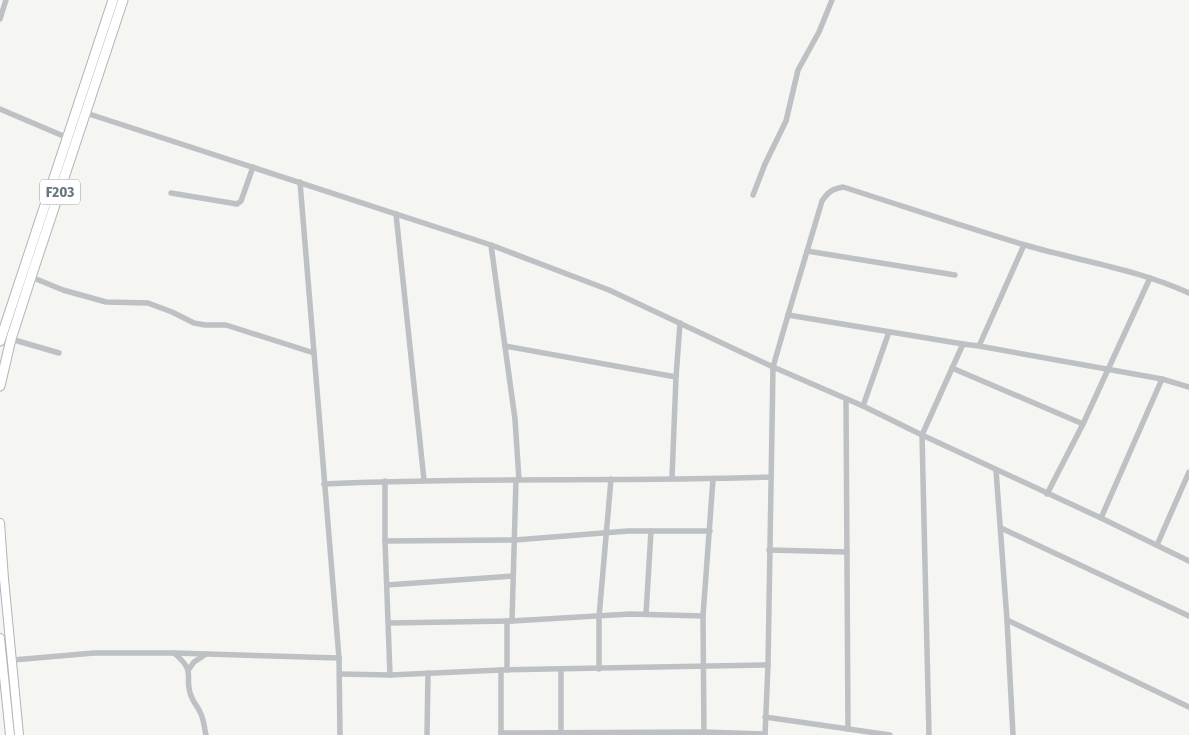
<svg xmlns="http://www.w3.org/2000/svg" width="1189" height="735" viewBox="0 0 1189 735" font-family="'Fira Sans Condensed',sans-serif">
	<rect width="100%" height="100%" fill="#f5f5f2"/>
	<g fill="none" stroke-linecap="round" stroke-linejoin="round">
		<g stroke="#afb5b9" stroke-width="10">
			<g id="secondary">
				<polyline points="0,523 4,579 19,735"/>
				<polyline points="0,638 10,735"/>
			</g>
		</g>
		<g stroke="#b0b5b8" stroke-width="11">
			<g id="primary">
				<polyline points="0,341 113,0"/>
				<polyline points="0,386 11,339 31,277 123,0"/>
			</g>
		</g>
		<g stroke="#bdc1c4" stroke-width="5.5">
			<polyline points="0,19 6,0"/>
			<polyline points="0,109 68,138"/>
			<polyline points="86,113 491,245 609,290 773,367 863,406 922,435 1101,518 1189,561"/>
			<polyline points="300,182 339,658 340,735"/>
			<polyline points="171,193 237,204 241,201 253,167"/>
			<polyline points="753,195 765,164 786,121 798,70 819,32 832,0"/>
			<polyline points="396,214 424,480"/>
			<polyline points="491,245 515,419 519,480"/>
			<polyline points="807,251 955,275"/>
			<polyline points="31,277 63,290 106,302 148,303 172,312 194,323 205,325 226,325 314,353"/>
			<path d="M 788,315 L 822,201 C 828,192 832,189 843,187 C 903,206 964,227 1025,245 C 1079,261 1137,269 1189,293"/>
			<polyline points="11,339 59,353"/>
			<polyline points="505,346 676,377"/>
			<polyline points="979,346 1024,245"/>
			<polyline points="952,368 1083,424"/>
			<polyline points="846,399 848,729"/>
			<polyline points="863,406 889,332"/>
			<polyline points="996,470 1007,620 1013,735"/>
			<polyline points="672,478 676,377 680,323"/>
			<polyline points="385,481 385,541 390,675"/>
			<path d="M 324,484 C 472,477 621,482 770,477"/>
			<polyline points="1047,494 1083,424 1150,278"/>
			<polyline points="1101,518 1162,379"/>
			<polyline points="1001,528 1189,616"/>
			<polyline points="385,541 515,540 628,531 710,531"/>
			<polyline points="1157,545 1189,472"/>
			<polyline points="769,550 847,552"/>
			<polyline points="387,585 513,576"/>
			<polyline points="646,614 651,531"/>
			<polyline points="1007,620 1189,707"/>
			<polyline points="507,621 507,670"/>
			<polyline points="512,621 516,480"/>
			<polyline points="389,623 512,621 630,614 703,616"/>
			<path d="M 174,653 C 199,674 182,676 192,698 C 194,703 198,707 200,712 C 204,719 204,727 206,735"/>
			<polyline points="13,660 94,653 174,653 339,658"/>
			<polyline points="189,669 194,662 206,654"/>
			<polyline points="599,669 599,617 611,479"/>
			<polyline points="340,674 390,675 501,670 768,665"/>
			<polyline points="765,717 890,735"/>
			<polyline points="501,733 704,732 765,734"/>
			<polyline points="561,733 561,669"/>
			<polyline points="427,735 428,673"/>
			<polyline points="501,735 501,670"/>
			<polyline points="704,735 703,616 713,479"/>
			<polyline points="765,735 768,665 773,367 788,315 963,344 979,346 1162,379 1189,387"/>
			<polyline points="929,735 922,435 963,344"/>
		</g>
		<use href="#secondary" stroke="#fff" stroke-width="8"/>
		<use href="#primary" stroke="#fff" stroke-width="9"/>
	</g>
	<g text-anchor="middle" stroke-width="5" stroke-linejoin="round" paint-order="stroke">
		<rect fill="#fff" stroke="#95a0a7" stroke-width="1" x="40" y="179.5" width="40" height="25" rx="4"/>
		<g font-size="15" font-weight="bold" fill="#677781">
			<text x="60" y="197">F203</text>
		</g>
	</g>
</svg>
